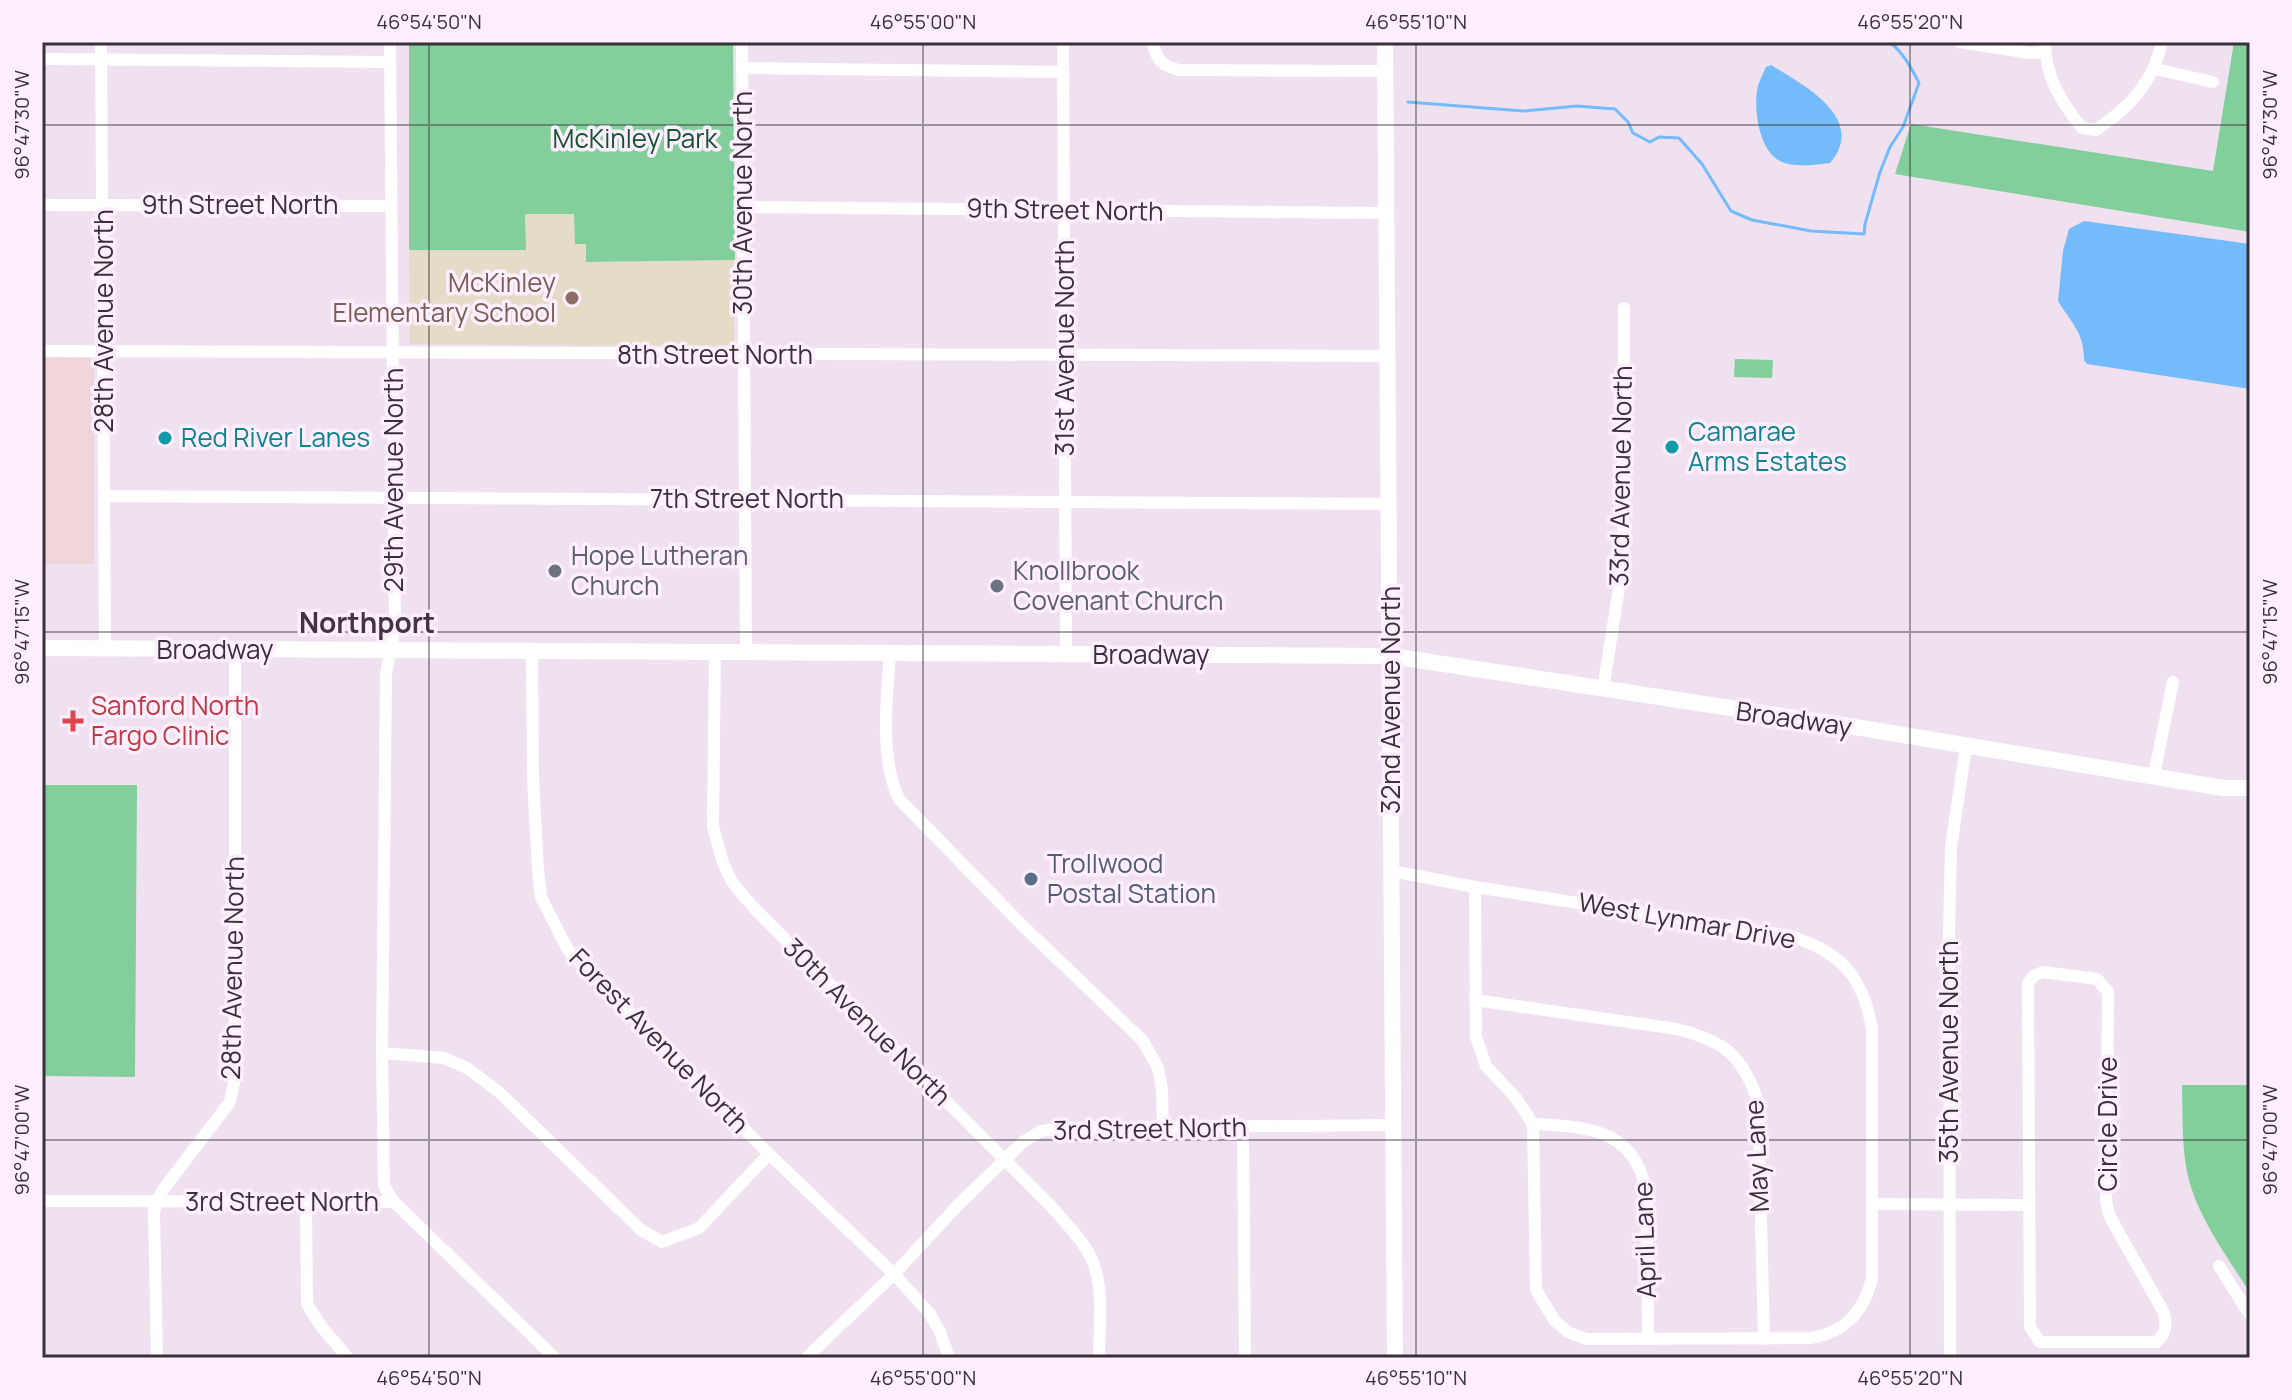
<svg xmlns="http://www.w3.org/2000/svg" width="2292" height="1400" viewBox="0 0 2292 1400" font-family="Manrope,sans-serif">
	<rect width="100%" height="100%" fill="#f0e1f0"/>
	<polygon fill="#efd5d9" points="42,357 88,358 94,361 94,564 42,564"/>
	<polygon fill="#e4dcc7" points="525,214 575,214 575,243 586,244 586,262 735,260 734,341 730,345 719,346 410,344 409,250 525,250"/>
	<g fill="#82cf9b">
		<polygon points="409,42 733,42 735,260 586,262 586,244 575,244 574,214 525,214 526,250 409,250"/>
		<polygon points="2234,42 2250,42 2250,232 1895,174 1911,124 2213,171"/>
		<polygon points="1735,359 1773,360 1772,378 1734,377"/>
		<polygon points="42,785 137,785 135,1077 42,1076"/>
		<path d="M 2182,1085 L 2250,1085 L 2250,1293 C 2229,1259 2202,1224 2190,1184 C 2181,1153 2183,1117 2182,1085 Z"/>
	</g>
	<g fill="#73bbfb">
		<path d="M 1771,65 C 1803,85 1868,118 1830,163 C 1816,165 1793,168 1780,161 C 1759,150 1754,111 1757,91 C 1758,83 1763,74 1766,67 Z"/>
		<path d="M 2084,221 L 2250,244 L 2250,389 L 2087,364 L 2084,360 C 2084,332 2072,324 2058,301 L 2063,251 L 2069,229 Z"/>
	</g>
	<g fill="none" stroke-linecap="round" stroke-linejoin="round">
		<path stroke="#73bbfb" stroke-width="3" d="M 1408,102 L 1523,111 L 1577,106 L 1615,109 L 1628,122 L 1633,133 L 1650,142 L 1659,137 L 1679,138 L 1702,164 L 1731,211 L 1752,220 L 1811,231 L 1864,234 L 1865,224 L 1880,172 L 1890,147 L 1903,127 L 1919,83 C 1911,67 1903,53 1890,42"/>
		<g stroke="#fff" stroke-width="12">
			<polyline points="101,42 105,648"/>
			<polyline points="390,42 395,627 386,674 382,1053 384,1186 394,1202"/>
			<polyline points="742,42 746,653"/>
			<polyline points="1063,42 1066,655"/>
			<path d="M 1153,42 C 1156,60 1162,66 1179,70 L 1385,71"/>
			<polyline points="1959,42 2030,53 2045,52"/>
			<path d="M 2045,42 C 2045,76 2061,102 2082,128 L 2096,130 C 2130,107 2153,83 2162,42"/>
			<polyline points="42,59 390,62"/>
			<polyline points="742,68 1063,72"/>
			<polyline points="2155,69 2213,82"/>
			<polyline points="42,205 390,206"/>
			<polyline points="743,207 1387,213"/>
			<polyline points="42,351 1388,356"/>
			<polyline points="105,496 1389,504"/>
			<polyline points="532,651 533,780 538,870 541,897 568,950 769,1154 894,1274 930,1314 940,1332 949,1358"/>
			<path d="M 715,652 L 713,827 L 723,863 L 732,882 L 753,907 L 1050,1205 C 1065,1223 1086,1242 1094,1265 C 1104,1293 1099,1328 1099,1358"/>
			<path d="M 890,653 C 887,699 879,757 899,799 L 1020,923 L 1143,1041 L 1158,1068 L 1162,1090 L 1163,1127"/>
			<polyline points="1603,690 1623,562 1624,308"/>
			<polyline points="2154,775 2173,682"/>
			<path d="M 1392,871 L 1475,887 L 1790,936 C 1841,952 1863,976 1872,1029 L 1872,1279 C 1863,1312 1846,1332 1811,1338 L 1586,1339 L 1568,1332 L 1555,1321 L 1536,1290 L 1533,1124 L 1516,1098 L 1486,1066 L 1476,1037 L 1475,887"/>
			<path d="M 2043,972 L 2097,979 L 2108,992 L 2106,1199 L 2109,1215 L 2164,1313 C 2167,1326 2166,1332 2157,1342 L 2040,1342 L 2030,1327 L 2028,984 L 2033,976 Z"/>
			<path d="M 1475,1000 L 1677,1029 C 1724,1041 1743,1055 1758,1102 L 1764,1339"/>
			<polyline points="382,1053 444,1058 467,1068 499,1092 641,1230 662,1242 699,1228 769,1154"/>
			<path d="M 1533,1124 C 1590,1127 1636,1129 1647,1195 L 1648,1339"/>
			<polyline points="1243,1126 1245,1358"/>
			<polyline points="42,1201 394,1202 555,1358"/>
			<polyline points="306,1203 307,1304 320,1325 348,1358"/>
			<polyline points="1872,1204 2029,1205"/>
			<polyline points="2219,1266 2250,1315"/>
			<polyline points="157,1358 154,1211 162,1191 230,1102 235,1077 235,650"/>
			<polyline points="806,1358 894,1274 959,1204 1023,1142 1041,1131 1064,1128 1394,1125"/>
			<polyline points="1950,1358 1949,934 1951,847 1966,747"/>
		</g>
		<g stroke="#fff" stroke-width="16">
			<polyline points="1385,42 1395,1358"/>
			<polyline points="42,648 1391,656 1861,728 2223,788 2250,788"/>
		</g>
	</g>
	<path fill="none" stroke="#383238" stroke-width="2" stroke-opacity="0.45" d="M 429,42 L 429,1358M 923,42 L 923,1358M 1416,42 L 1416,1358M 1910,42 L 1910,1358M 42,125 L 2250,125M 42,632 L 2250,632M 42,1140 L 2250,1140"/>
	<circle fill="#8d6e63" stroke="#feeefe" stroke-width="3" cx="572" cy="298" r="8"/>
	<g fill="#0f9aa8" stroke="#feeefe" stroke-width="3">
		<circle cx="165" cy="438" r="8"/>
		<circle cx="1672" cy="447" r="8"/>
	</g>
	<g fill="#6b7280" stroke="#feeefe" stroke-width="3">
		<circle cx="555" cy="571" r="8"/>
		<circle cx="997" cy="586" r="8"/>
	</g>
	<path fill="#e0444e" stroke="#feeefe" stroke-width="3" d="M69 709h8v8h8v8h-8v8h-8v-8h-8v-8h8z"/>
	<circle fill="#5c6f8a" stroke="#feeefe" stroke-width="3" cx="1031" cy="879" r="8"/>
	<g text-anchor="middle" stroke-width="7" stroke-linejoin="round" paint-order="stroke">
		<g font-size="26" fill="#145430" stroke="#feeefe">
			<text x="635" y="148">McKinley Park</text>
		</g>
		<g font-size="26" fill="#383238" stroke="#feeefe">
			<text transform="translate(743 203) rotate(-90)" y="9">30th Avenue North</text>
			<text x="240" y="214">9th Street North</text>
			<text transform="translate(1065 210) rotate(1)" y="9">9th Street North</text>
			<text transform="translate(104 321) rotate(-90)" y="9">28th Avenue North</text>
			<text transform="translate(1065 348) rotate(-90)" y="9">31st Avenue North</text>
			<text x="715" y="364">8th Street North</text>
			<text transform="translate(1621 476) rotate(-89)" y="9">33rd Avenue North</text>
			<text transform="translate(394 480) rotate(-90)" y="9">29th Avenue North</text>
			<text x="747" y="508">7th Street North</text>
			<text x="215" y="659">Broadway</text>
			<text x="1151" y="664">Broadway</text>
			<text transform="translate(1391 700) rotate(-90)" y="9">32nd Avenue North</text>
			<text transform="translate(1794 719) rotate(8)" y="9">Broadway</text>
			<text transform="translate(1687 921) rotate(10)" y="9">West Lynmar Drive</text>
			<text transform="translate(233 968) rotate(-89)" y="9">28th Avenue North</text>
			<text transform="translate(867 1022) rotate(45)" y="9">30th Avenue North</text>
			<text transform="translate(659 1041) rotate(46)" y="9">Forest Avenue North</text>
			<text transform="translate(1949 1052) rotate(-90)" y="9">35th Avenue North</text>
			<text transform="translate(2108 1124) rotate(-90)" y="9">Circle Drive</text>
			<text transform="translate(1150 1129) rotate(-1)" y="9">3rd Street North</text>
			<text transform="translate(1757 1156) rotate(-93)" y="9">May Lane</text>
			<text x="282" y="1211">3rd Street North</text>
			<text transform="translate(1645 1240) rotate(-92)" y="9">April Lane</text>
		</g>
		<g font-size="26" fill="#785e54" stroke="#feeefe" text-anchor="end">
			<text x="556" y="292">McKinley<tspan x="556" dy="30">Elementary School</tspan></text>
		</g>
		<g font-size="26" fill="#0d838f" stroke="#feeefe" text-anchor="start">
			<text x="1688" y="441">Camarae<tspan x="1688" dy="30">Arms Estates</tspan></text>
			<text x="181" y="447">Red River Lanes</text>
		</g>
		<g font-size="26" fill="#5b616d" stroke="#feeefe" text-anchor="start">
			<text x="571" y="565">Hope Lutheran<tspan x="571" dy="30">Church</tspan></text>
			<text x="1013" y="580">Knollbrook<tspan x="1013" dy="30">Covenant Church</tspan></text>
		</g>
		<g font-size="26" fill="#be3a42" stroke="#feeefe" text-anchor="start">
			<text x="91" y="715">Sanford North<tspan x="91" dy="30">Fargo Clinic</tspan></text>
		</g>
		<g font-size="26" fill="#4e5e75" stroke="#feeefe" text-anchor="start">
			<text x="1047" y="873">Trollwood<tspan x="1047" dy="30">Postal Station</tspan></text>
		</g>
		<g font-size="28" font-weight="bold" fill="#423542" stroke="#feeefe">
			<text x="367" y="633">Northport</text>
		</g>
	</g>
	<rect width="2292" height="1400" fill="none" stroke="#feeefe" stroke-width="88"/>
	<rect x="44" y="44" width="2204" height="1312" fill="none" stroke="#383238" stroke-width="3"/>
	<g font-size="20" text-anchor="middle" fill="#383238">
		<text x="429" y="29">46°54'50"N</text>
		<text x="923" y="29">46°55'00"N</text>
		<text x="1416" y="29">46°55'10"N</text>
		<text x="1910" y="29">46°55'20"N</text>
		<text transform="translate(2270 125) rotate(-90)" y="7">96°47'30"W</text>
		<text transform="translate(22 125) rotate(-90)" y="7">96°47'30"W</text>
		<text transform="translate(2270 632) rotate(-90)" y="7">96°47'15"W</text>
		<text transform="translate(22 632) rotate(-90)" y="7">96°47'15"W</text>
		<text transform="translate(2270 1140) rotate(-90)" y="7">96°47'00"W</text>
		<text transform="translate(22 1140) rotate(-90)" y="7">96°47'00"W</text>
		<text x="429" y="1385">46°54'50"N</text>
		<text x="923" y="1385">46°55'00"N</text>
		<text x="1416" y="1385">46°55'10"N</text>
		<text x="1910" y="1385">46°55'20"N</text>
	</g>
</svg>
